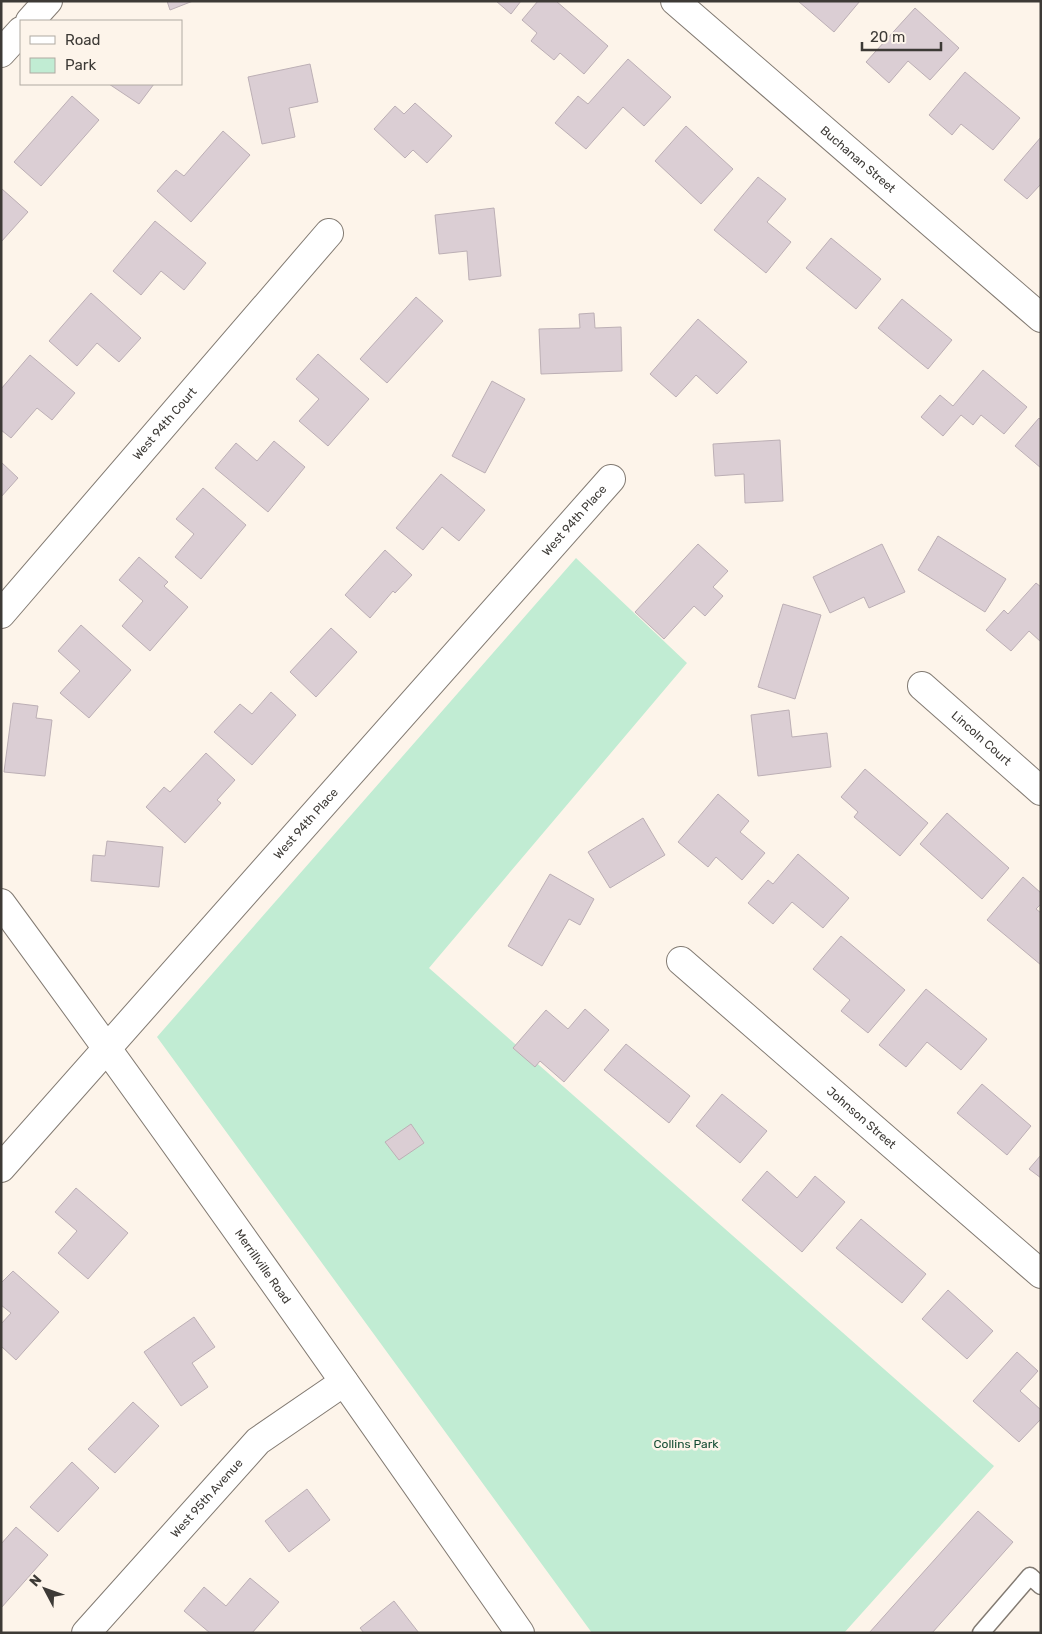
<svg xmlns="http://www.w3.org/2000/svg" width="1042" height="1634" viewBox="0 0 1042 1634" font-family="Rubik,sans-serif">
	<rect width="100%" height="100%" fill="#fdf4ea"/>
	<polygon fill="#c1ecd3" points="576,558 687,663 429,968 994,1466 844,1633 592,1633 157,1037"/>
	<g fill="#dbced4" stroke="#bcafb5">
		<polygon points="167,1 193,1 170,10"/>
		<polygon points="496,1 521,1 511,14"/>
		<polygon points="538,1 556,1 608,46 584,74 560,53 554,60 531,41 537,33 522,20"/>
		<polygon points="798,1 860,1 834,32"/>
		<polygon points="915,8 959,48 930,80 908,61 889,83 866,62"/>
		<polygon points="628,59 671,97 644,126 623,107 586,149 555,123 578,96 588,104"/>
		<polygon points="310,64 318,102 289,108 295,137 262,144 248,77"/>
		<polygon points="965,72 1020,118 993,150 961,124 952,135 929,115"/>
		<polygon points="109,84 154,84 139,104"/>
		<polygon points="72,96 99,120 41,186 14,162"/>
		<polygon points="415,103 452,136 427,163 413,150 405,158 374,129 395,106 404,114"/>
		<polygon points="686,126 733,169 701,204 655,161"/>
		<polygon points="223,131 250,155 191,222 157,191 176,170 184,176"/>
		<polygon points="1041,137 1041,184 1027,199 1004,180"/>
		<polygon points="758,177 786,199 767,222 791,242 766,273 714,230"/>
		<polygon points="2,189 28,212 1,242 1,190"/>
		<polygon points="494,208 501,276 469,280 467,251 439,254 435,215"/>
		<polygon points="155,221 206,263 184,290 161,271 141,295 113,271"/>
		<polygon points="831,238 881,279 856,309 806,268"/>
		<polygon points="91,293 141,338 119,362 97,343 77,366 49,341"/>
		<polygon points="416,297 443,321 387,383 360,359"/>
		<polygon points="902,299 952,340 928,369 878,328"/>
		<polygon points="594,313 595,328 621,327 622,371 541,374 539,329 580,328 579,314"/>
		<polygon points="698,319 747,362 717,394 696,375 676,397 650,374"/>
		<polygon points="318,354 369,399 328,446 299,421 319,399 296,379"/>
		<polygon points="30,355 75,393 52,420 37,408 11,438 1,430 1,389"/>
		<polygon points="983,370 1027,407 1004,434 981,415 973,425 961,415 943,436 921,417 940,395 953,406"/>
		<polygon points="492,381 525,399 485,473 452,456"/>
		<polygon points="1039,418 1041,420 1041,468 1015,446"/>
		<polygon points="780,440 783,501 745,503 744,474 715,476 713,444"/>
		<polygon points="274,441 305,467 268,512 215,468 236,443 257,461"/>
		<polygon points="1,462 18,478 1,497"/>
		<polygon points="441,474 485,510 459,541 442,527 423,550 396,528"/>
		<polygon points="203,488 246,525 201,579 175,557 194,534 176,519"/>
		<polygon points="938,536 1006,579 985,612 918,570"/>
		<polygon points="698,544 728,571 713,587 723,596 705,616 694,606 664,639 635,612"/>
		<polygon points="882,544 905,592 869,608 864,597 830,613 813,577"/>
		<polygon points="385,550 412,575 395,593 393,591 370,618 345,595"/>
		<polygon points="139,557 168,582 164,586 188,607 150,651 122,626 143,601 119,580"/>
		<polygon points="1036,583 1041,587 1041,642 1029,631 1011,651 986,630 1004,610 1008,614"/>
		<polygon points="783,604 821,615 795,699 758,687"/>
		<polygon points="81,625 131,670 89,718 60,693 80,671 58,651"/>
		<polygon points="331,628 357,652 316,697 290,672"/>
		<polygon points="271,692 296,715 252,765 214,732 240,704 252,714"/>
		<polygon points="13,703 38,706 36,718 52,720 45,776 4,772"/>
		<polygon points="789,710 792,737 827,733 831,767 758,776 751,715"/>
		<polygon points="206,753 235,780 217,800 221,803 185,843 146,807 164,787 170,792"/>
		<polygon points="865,769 928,823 900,856 854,817 858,812 841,797"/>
		<polygon points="718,794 749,821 740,832 765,853 742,880 716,857 708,867 678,842"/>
		<polygon points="947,813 1009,868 982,899 920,844"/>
		<polygon points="643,818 665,855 610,888 588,852"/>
		<polygon points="107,841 163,847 159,887 91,881 93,855 105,856"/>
		<polygon points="798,854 849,898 823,928 792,902 773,924 748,903 768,880 773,884"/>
		<polygon points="550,874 594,899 580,925 569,919 542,966 508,946"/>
		<polygon points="1023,877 1041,893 1041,904 1036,909 1041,913 1041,965 987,920"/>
		<polygon points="841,936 905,990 868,1033 841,1011 850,1000 813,969"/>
		<polygon points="926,989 987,1039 961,1070 927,1042 906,1067 879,1045"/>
		<polygon points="585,1009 609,1030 564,1082 540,1061 535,1067 513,1048 546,1010 568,1029"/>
		<polygon points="626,1044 690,1096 669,1123 604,1070"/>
		<polygon points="982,1084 1031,1126 1007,1155 957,1113"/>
		<polygon points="722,1094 767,1131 740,1163 696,1126"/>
		<polygon points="411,1124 424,1143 399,1160 385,1142"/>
		<polygon points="1041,1155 1041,1178 1029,1169"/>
		<polygon points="767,1171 797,1198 815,1176 845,1202 802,1252 742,1200"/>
		<polygon points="76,1188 128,1233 88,1279 58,1253 77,1231 55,1212"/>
		<polygon points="861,1219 926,1274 902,1303 836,1248"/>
		<polygon points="13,1271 59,1312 16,1360 1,1346 1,1324 11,1313 1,1305 1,1283"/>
		<polygon points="948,1290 993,1331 967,1359 922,1319"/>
		<polygon points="194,1317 215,1347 192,1363 208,1387 181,1406 144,1352"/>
		<polygon points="1017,1352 1038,1371 1020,1391 1041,1410 1041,1419 1019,1442 973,1401"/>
		<polygon points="133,1402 159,1426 115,1473 88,1449"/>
		<polygon points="72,1462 99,1488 58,1532 30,1507"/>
		<polygon points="307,1489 330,1520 289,1552 265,1521"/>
		<polygon points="978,1511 1013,1542 932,1633 869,1633"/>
		<polygon points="16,1527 48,1555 1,1608 1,1544"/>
		<polygon points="250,1578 279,1602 252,1633 210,1633 184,1611 204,1587 226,1606"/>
		<polygon points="394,1601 419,1633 364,1633 360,1628"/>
	</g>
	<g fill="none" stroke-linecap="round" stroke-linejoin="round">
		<g stroke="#827a72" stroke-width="19">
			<polyline id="lane" points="981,1633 1030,1576 1041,1586"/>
		</g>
		<g stroke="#827a72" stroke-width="30">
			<g id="street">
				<path id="s1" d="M 675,1 L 1041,318"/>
				<polyline points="30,21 48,1"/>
				<polyline points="1,53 21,31"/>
				<path id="s2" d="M 1,614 L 329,233"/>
				<path id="s3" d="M 922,686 L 1041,791"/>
				<path id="s4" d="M 681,961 L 1041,1274"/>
				<path id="s5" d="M 1,1168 L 611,479"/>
				<path id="s6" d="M 86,1633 L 258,1441 L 344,1382"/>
			</g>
		</g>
		<g stroke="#827a72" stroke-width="30">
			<g id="secondary">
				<path id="s7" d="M 1,903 C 178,1144 349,1388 520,1633"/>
			</g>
		</g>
		<use href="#lane" stroke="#fff" stroke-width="16"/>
		<use href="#street" stroke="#fff" stroke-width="28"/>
		<use href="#secondary" stroke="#fff" stroke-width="28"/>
	</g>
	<g text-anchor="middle" stroke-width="5" stroke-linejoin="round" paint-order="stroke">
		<g font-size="12" fill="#3d3a36" stroke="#fdf4ea">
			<text dy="4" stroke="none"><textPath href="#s1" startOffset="242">Buchanan Street</textPath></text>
			<text dy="4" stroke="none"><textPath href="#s2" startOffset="251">West 94th Court</textPath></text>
			<text dy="4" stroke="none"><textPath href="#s5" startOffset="865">West 94th Place</textPath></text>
			<text dy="4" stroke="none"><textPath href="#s3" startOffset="79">Lincoln Court</textPath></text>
			<text dy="4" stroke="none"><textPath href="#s5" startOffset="460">West 94th Place</textPath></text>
			<text dy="4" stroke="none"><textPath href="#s4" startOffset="239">Johnson Street</textPath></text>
			<text dy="4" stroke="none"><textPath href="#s7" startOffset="448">Merrillville Road</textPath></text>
			<text dy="4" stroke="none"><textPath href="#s6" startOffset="181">West 95th Avenue</textPath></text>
		</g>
		<g font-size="12" fill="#114a30" stroke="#fdf4ea">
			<text x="686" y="1448">Collins Park</text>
		</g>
	</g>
	<rect width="1042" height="1634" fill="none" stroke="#3d3a36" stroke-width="5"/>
	<rect x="20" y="20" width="162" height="65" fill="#fdf4ea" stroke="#b0aaa2"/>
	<rect x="30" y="36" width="25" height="8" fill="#ffffff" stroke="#b0aaa2"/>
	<text x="65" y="45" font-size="15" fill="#3d3a36">Road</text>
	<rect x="30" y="58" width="25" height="15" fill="#c1ecd3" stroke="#b0aaa2"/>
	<text x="65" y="70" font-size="15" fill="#3d3a36">Park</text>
	<g transform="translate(45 1589) rotate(311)" stroke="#fdf4ea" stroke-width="4" paint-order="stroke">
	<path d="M0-4L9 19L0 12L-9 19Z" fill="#3d3a36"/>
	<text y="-8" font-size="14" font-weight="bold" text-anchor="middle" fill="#3d3a36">N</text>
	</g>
	<path d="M862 42v8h79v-8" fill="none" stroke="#3d3a36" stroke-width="2.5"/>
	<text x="870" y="42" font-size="15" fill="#3d3a36" stroke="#fdf4ea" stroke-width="4" paint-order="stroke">20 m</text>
</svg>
